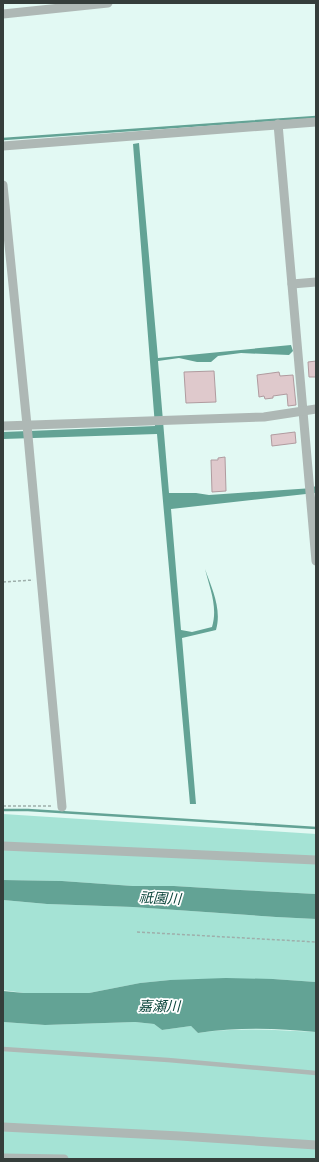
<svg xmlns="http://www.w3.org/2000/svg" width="319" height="1162" viewBox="0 0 319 1162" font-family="Karla,'Noto Sans JP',sans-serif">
	<rect width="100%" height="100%" fill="#e2f9f3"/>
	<g fill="#a5e3d5">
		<polygon points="3,814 316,834 316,894 240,890 174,886 133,886 62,881 3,880"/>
		<polygon points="3,900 47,904 133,907 276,917 316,919 316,982 273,979 170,980 140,983 89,993 24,993 3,990"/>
		<path d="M 3,1022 L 45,1025 L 135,1022 L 154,1024 L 162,1030 L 191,1026 L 198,1033 C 237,1027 277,1030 316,1032 L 316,1159 L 3,1159 Z"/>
	</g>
	<g fill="#63a395">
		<path d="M 139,143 L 158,358 L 291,345 L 293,351 L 289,355 L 241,353 L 218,356 L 211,362 L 197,362 L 179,358 L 158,361 L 169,493 L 196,493 L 209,495 L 313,488 L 316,485 L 315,493 L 171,509 L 181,630 L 192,632 L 212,627 C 218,607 210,589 205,569 C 212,589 222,609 216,630 L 182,638 L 196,804 L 190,804 L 157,434 L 3,439 L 3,432 L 155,426 L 133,144 Z"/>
		<polygon points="3,880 62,881 133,886 174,886 240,890 316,894 316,919 276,917 133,907 47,904 3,900"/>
		<path d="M 226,978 L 273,979 L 316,982 L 316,1032 C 277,1028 236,1027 198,1033 L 191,1026 L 162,1030 L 154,1024 L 135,1022 L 45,1025 L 3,1022 L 3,991 L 24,993 L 89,993 L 140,983 L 170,980 Z"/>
	</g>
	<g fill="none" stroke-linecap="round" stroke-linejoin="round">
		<g stroke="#63a395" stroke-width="2.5">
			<polyline points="3,139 316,117"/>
			<polyline points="3,810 28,810 316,828"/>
		</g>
	</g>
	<g fill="#dfc9cc" stroke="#b09b9f">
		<polygon points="316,361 316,377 309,377 308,362"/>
		<polygon points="214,371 216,402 186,403 184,372"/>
		<polygon points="279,372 280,376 293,375 296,405 288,406 287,394 273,396 273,398 265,399 264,396 259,397 257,375"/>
		<polygon points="295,432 296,443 272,446 271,435"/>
		<polygon points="225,457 226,491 212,492 211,460 218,460 218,458"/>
	</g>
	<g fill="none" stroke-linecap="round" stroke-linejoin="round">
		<g stroke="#9eafab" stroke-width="1.5" stroke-dasharray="3 2" stroke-linecap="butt">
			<polyline points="3,582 33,580"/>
			<polyline points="3,806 53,806"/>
			<polyline points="137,932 316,942"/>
		</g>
		<polyline stroke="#aeb8b5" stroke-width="4.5" points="3,1049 168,1060 316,1073"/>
		<g stroke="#aeb8b5" stroke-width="9">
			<polyline points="3,14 108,3"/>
			<polyline points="278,124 316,561"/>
			<polyline points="3,146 316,122"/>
			<polyline points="3,185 27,425 62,807"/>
			<polyline points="292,284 316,282"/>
			<polyline points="3,426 264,417 316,409"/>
			<polyline points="3,846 316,860"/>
			<polyline points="3,1127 180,1136 316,1145"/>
			<polyline points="3,1158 64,1159"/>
		</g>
	</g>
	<g text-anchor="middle" stroke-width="3.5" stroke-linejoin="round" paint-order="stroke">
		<g font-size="14" font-style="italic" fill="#0c463c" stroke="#fff">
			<text transform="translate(160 898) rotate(3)" y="5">祇園川</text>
			<text transform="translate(159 1006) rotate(1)" y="5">嘉瀬川</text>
		</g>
	</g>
	<rect width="319" height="1162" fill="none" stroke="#353e3b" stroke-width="8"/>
</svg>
